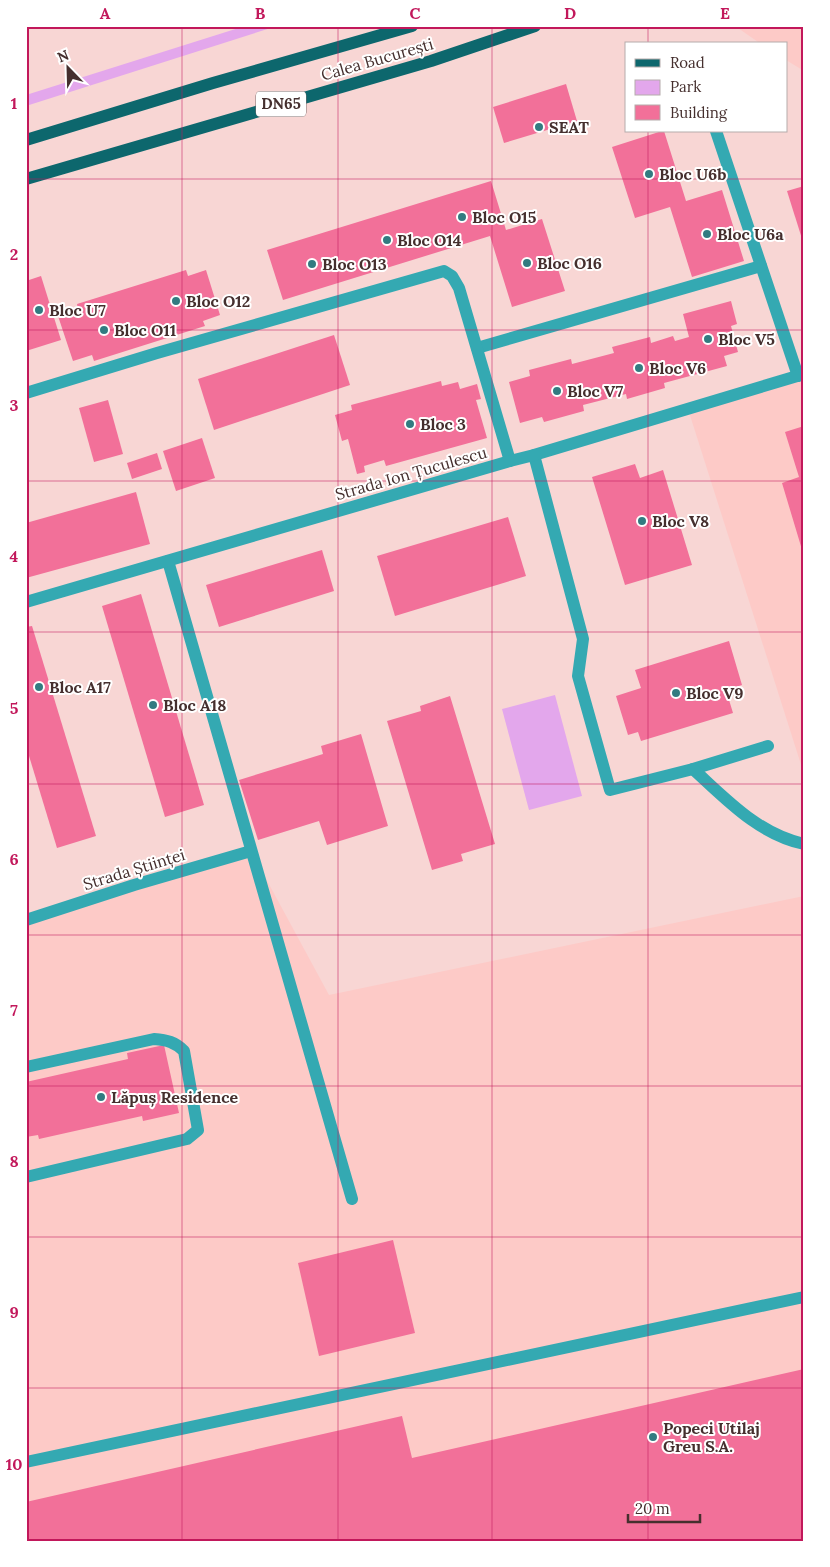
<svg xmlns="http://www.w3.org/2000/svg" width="830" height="1567" viewBox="0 0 830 1567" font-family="Lora,serif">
	<rect width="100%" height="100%" fill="#f8d6d4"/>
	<g fill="#fdcac7">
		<polygon points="735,26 804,26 804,71 786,60 786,44 761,44"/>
		<polygon points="804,370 804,774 688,409"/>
		<polygon points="251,851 329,995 804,896 804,1541 26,1541 26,920"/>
	</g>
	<g fill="#e3a7ec">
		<polygon points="245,26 277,26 26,106 26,95"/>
		<polygon points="555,695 582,796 529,810 502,709"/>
	</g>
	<g fill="#f27099">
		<polygon points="566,84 577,121 504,143 493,107"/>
		<polygon points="662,131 664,131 686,201 722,190 744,261 692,277 670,207 635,218 612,147"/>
		<polygon points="491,181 506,230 542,219 565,291 512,307 490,236 283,300 267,250"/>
		<polygon points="804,186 804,242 803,242 787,191"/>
		<polygon points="186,270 188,276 206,270 220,315 203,321 205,326 94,361 92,355 73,361 58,316 78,309 77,304"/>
		<polygon points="41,276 61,340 26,351 26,281"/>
		<polygon points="731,301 737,324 731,326 738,352 724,356 727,366 664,383 665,388 627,399 626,394 583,405 584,411 544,422 542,417 520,423 509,382 530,376 529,370 571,359 572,364 614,353 612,347 650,337 651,343 673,336 675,341 689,337 683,314"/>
		<polygon points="334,335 350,385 214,430 198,379"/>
		<polygon points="441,381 442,386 458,382 460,389 477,384 481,399 476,400 487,438 386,466 384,460 364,466 365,472 357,474 348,439 342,441 335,415 352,410 351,405"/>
		<polygon points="108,400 123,454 94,462 79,408"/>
		<polygon points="804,426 804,553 803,553 782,483 799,477 785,432"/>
		<polygon points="202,438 215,478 176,491 163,451"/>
		<polygon points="157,453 162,469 132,479 127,463"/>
		<polygon points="635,464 640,478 663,470 692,565 625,585 592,477"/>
		<polygon points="136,492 150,544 26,578 26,523"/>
		<polygon points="508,517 526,576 395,616 377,556"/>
		<polygon points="322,550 334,591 219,627 206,585"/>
		<polygon points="141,594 204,805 165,817 102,606"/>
		<polygon points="32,626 96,836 57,848 26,746 26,627"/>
		<polygon points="729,641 742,685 726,690 733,713 641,741 638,732 628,735 616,696 641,688 635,670"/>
		<polygon points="450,696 495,844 461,854 463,861 432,870 387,721 421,711 420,706"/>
		<polygon points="361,734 388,826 327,845 319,821 258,840 239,780 323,754 321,746"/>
		<polygon points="164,1045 179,1113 143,1121 142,1116 39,1139 38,1135 26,1137 26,1082 128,1059 127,1053"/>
		<polygon points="393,1240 415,1333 319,1356 298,1263"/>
		<polygon points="804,1369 804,1541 26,1541 26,1502 402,1416 412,1458"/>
	</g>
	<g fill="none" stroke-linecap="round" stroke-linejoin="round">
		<g stroke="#34a9b2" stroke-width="12">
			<polyline points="716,131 798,376"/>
			<polyline points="477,348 761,266"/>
			<polyline points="26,393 157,353 444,271 452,276 459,288 510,461"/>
			<polyline points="168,561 352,1199"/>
			<path d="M 26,1067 L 154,1039 C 167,1040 175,1042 184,1051 L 198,1130 L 187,1139 L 26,1177"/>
			<polyline points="26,1462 804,1297"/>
		</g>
		<g stroke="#34a9b2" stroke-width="12">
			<polyline points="534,455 583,639 578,676 610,790 693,769 768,746"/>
			<polyline points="26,602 510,461 534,455 804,374"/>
			<path d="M 693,769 C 726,799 758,834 804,844"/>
			<polyline points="26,920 134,885 251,851"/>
		</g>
		<g stroke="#0d676d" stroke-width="12">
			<polyline points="26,140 213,83 412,26"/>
			<polyline points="26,179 431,61 535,26"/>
		</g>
	</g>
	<path fill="none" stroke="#c2185b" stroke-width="1" stroke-opacity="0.55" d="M 182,26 L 182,1541M 338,26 L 338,1541M 492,26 L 492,1541M 648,26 L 648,44M 648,131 L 648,1541M 26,179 L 804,179M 26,330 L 804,330M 26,481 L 804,481M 26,632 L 804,632M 26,784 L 804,784M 26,935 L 804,935M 26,1086 L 804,1086M 26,1237 L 804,1237M 26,1388 L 804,1388"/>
	<g fill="#327b81" stroke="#fff" stroke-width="2">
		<circle cx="539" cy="127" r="5"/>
		<circle cx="649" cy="174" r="5"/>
		<circle cx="462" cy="217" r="5"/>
		<circle cx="707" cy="234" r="5"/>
		<circle cx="387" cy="240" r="5"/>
		<circle cx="527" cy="263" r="5"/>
		<circle cx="312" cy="264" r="5"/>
		<circle cx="176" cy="301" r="5"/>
		<circle cx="39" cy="310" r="5"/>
		<circle cx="104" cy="330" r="5"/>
		<circle cx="708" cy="339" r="5"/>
		<circle cx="639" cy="368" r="5"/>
		<circle cx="557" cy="391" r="5"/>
		<circle cx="410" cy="424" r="5"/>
		<circle cx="642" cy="521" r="5"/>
		<circle cx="39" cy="687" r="5"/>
		<circle cx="676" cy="693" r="5"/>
		<circle cx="153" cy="705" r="5"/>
		<circle cx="101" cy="1097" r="5"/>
		<circle cx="653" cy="1437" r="5"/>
	</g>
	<g text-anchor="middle" stroke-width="4" stroke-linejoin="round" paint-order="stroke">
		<rect fill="#fff" stroke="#7d6d6d" stroke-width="1" x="256" y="91.5" width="50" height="25" rx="4"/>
		<g font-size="15" font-weight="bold" fill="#452f2e">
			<text x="281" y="109">DN65</text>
		</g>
		<g font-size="16" fill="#452f2e" stroke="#fff">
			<text transform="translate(377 59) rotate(-16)" y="6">Calea București</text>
			<text transform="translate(411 473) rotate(-16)" y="6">Strada Ion Țuculescu</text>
			<text transform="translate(134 869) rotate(-17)" y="6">Strada Științei</text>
		</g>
		<g font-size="16" font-weight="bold" fill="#452f2e" stroke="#fff" text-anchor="start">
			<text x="549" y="133">SEAT</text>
			<text x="659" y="180">Bloc U6b</text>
			<text x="472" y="223">Bloc O15</text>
			<text x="717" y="240">Bloc U6a</text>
			<text x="397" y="246">Bloc O14</text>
			<text x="537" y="269">Bloc O16</text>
			<text x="322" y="270">Bloc O13</text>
			<text x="186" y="307">Bloc O12</text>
			<text x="49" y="316">Bloc U7</text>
			<text x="114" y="336">Bloc O11</text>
			<text x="718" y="345">Bloc V5</text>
			<text x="649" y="374">Bloc V6</text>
			<text x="567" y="397">Bloc V7</text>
			<text x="420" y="430">Bloc 3</text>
			<text x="652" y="527">Bloc V8</text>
			<text x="49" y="693">Bloc A17</text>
			<text x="686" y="699">Bloc V9</text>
			<text x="163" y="711">Bloc A18</text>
			<text x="111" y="1103">Lăpuș Residence</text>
			<text x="663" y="1434">Popeci Utilaj<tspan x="663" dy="18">Greu S.A.</tspan></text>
		</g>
	</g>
	<rect width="830" height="1567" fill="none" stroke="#ffffff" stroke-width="55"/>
	<rect x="625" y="42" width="162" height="90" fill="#ffffff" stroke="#b5acab"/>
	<rect x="635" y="59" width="25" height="8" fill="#0d676d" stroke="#b5acab"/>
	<text x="670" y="68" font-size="15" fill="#452f2e">Road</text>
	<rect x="635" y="80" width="25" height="15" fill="#e3a7ec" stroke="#b5acab"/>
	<text x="670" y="92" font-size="15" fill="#452f2e">Park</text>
	<rect x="635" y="105" width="25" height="15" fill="#f27099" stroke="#b5acab"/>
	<text x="670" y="118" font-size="15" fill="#452f2e">Building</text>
	<g transform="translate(68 68) rotate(337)" stroke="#ffffff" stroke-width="4" paint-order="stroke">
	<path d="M0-4L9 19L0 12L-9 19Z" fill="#452f2e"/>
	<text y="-8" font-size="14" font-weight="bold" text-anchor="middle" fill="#452f2e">N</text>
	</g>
	<path d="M628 1514v8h72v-8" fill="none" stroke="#452f2e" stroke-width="2.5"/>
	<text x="635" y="1514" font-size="15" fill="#452f2e" stroke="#ffffff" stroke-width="4" paint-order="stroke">20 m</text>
	<rect x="28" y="28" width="774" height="1512" fill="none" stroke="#c2185b" stroke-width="2"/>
	<g font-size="16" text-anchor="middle" font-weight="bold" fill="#c2185b">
		<text x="105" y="19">A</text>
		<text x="260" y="19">B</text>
		<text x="415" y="19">C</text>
		<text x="570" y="19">D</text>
		<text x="725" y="19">E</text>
		<text x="14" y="109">1</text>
		<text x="14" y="260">2</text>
		<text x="14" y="411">3</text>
		<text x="14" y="562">4</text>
		<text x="14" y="714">5</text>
		<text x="14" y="865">6</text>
		<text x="14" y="1016">7</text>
		<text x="14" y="1167">8</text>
		<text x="14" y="1318">9</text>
		<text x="14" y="1470">10</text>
	</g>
</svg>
